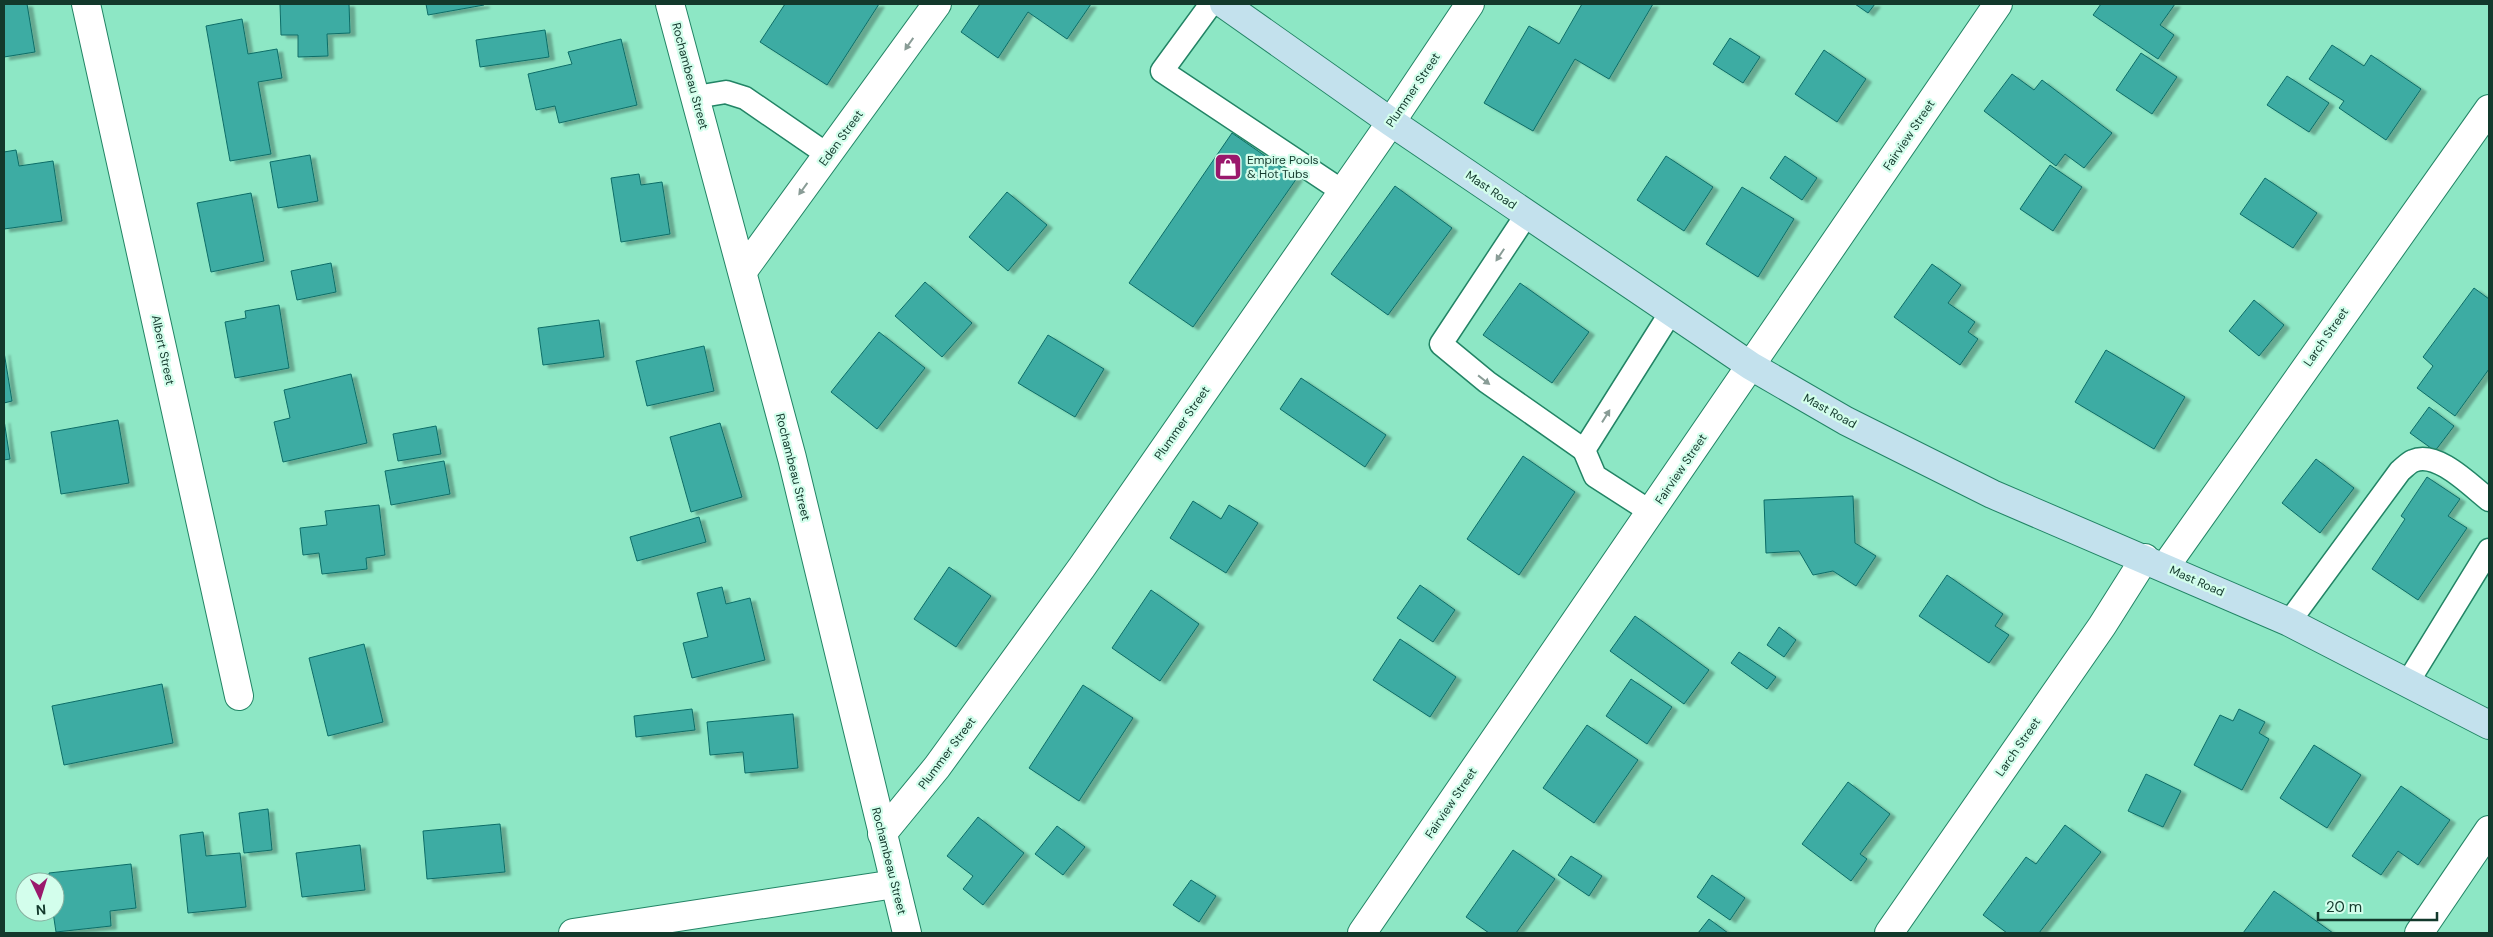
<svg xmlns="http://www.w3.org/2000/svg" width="2493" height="937" viewBox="0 0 2493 937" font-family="'DM Sans',sans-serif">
	<defs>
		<filter id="shadow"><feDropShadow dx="5.5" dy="3" stdDeviation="1" flood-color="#0004"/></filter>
	</defs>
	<rect width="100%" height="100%" fill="#8de7c5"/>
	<g fill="#3caca3" stroke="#0f6d67" filter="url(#shadow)">
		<polygon points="4,4 27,4 35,52 4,57"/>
		<polygon points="280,4 349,4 350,33 327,34 328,56 298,57 298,35 281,35"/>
		<polygon points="426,4 484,4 484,5 428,15"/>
		<polygon points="785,4 879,4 827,85 760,42"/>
		<polygon points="980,4 1091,4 1067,39 1028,12 998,58 961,32"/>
		<polygon points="1582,4 1653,4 1609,79 1575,59 1533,131 1484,103 1529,26 1559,44"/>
		<polygon points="1855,4 1875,4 1868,13"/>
		<polygon points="2101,4 2175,4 2160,25 2174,35 2158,59 2093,15"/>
		<polygon points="242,19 248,54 277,49 282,78 258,82 271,154 230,161 206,26"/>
		<polygon points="545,30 549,57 480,67 476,40"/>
		<polygon points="1730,38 1760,57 1743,83 1713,64"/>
		<polygon points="621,39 637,105 559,123 555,106 536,110 528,74 572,64 568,52"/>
		<polygon points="2332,45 2364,66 2371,55 2421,89 2386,140 2339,108 2344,101 2309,79"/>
		<polygon points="1824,50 1866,79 1837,122 1795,94"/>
		<polygon points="2141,53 2177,77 2152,114 2116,90"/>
		<polygon points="2012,74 2034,90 2042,80 2112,133 2084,168 2065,154 2056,166 1984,111"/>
		<polygon points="2287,76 2329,103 2309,132 2267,105"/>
		<polygon points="1232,133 1297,178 1193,327 1129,283"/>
		<polygon points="16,150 19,166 53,161 62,221 4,229 4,152"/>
		<polygon points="310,155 318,201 278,208 270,162"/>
		<polygon points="1666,156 1713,187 1684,231 1637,200"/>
		<polygon points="1785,156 1817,178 1802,200 1770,178"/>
		<polygon points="2050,165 2082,187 2053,231 2020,209"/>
		<polygon points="639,174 641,185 662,182 670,234 621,242 611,178"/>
		<polygon points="2265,178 2317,213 2293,248 2240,214"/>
		<polygon points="1395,186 1452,228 1388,315 1331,274"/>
		<polygon points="1742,187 1794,219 1758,277 1706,244"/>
		<polygon points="1007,192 1047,225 1008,271 969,237"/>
		<polygon points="251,193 264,261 211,272 197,203"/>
		<polygon points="331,263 336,292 297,300 291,271"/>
		<polygon points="1932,264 1961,285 1948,303 1975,322 1968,332 1978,339 1960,365 1894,317"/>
		<polygon points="925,282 972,323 942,357 895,316"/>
		<polygon points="1520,283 1589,332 1552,383 1483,335"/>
		<polygon points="2474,288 2489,299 2489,369 2455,416 2417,388 2433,366 2423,357"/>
		<polygon points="2254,300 2284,325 2259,356 2229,331"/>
		<polygon points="279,305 289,368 235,378 225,322 246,318 245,311"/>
		<polygon points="599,320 604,357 543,365 538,328"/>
		<polygon points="879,332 925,368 877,429 831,392"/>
		<polygon points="1048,335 1104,369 1075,417 1018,383"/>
		<polygon points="704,346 714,391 647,406 636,361"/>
		<polygon points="2106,350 2185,397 2154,449 2075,402"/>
		<polygon points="4,352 12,401 4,403"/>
		<polygon points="351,374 367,443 283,462 274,422 290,418 284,390"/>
		<polygon points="1301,378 1386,435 1365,467 1280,409"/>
		<polygon points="2429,407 2454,426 2435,451 2410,433"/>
		<polygon points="4,420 10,459 4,460"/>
		<polygon points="118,420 129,483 61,494 51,432"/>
		<polygon points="720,423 742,497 691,512 670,437"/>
		<polygon points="436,426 441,454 398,461 393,434"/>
		<polygon points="1523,456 1575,492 1519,575 1467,539"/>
		<polygon points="2316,459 2354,488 2320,533 2282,503"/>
		<polygon points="444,461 450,494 391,505 385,471"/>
		<polygon points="2427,477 2460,499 2448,516 2467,528 2418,600 2372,569 2405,519 2401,516"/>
		<polygon points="1853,496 1855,543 1876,556 1856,586 1833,571 1813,575 1799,551 1766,553 1764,500"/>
		<polygon points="1193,501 1221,519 1229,505 1258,523 1226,573 1170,538"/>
		<polygon points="379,505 385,555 366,558 367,569 322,574 319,553 303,555 300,528 327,525 325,511"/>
		<polygon points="699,517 706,542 637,561 630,537"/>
		<polygon points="949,567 991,596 956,647 914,619"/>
		<polygon points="1947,575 2003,614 1995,626 2009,635 1989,663 1919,616"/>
		<polygon points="1420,585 1455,610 1433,642 1397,618"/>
		<polygon points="722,587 726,604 750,598 765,660 692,678 683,643 708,637 697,593"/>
		<polygon points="1151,590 1199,624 1160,681 1112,648"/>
		<polygon points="1635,616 1709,670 1684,704 1610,651"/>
		<polygon points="1779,627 1796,640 1784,657 1767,645"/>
		<polygon points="1400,639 1456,677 1430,717 1373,680"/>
		<polygon points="364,644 383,722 328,736 309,658"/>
		<polygon points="1739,652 1776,677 1767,689 1731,663"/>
		<polygon points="1631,679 1672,707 1647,744 1606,716"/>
		<polygon points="162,684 173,743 64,765 52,706"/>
		<polygon points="1083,685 1133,718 1079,801 1029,768"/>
		<polygon points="692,709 695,730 636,737 634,716"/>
		<polygon points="2239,709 2265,722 2259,733 2269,739 2242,790 2194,765 2220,715 2233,721"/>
		<polygon points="793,714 798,768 745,773 743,752 710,755 707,722"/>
		<polygon points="1587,725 1638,760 1594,823 1543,788"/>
		<polygon points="2314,745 2361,775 2327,828 2280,798"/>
		<polygon points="2146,774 2181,791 2163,827 2128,811"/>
		<polygon points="1848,782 1890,814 1860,854 1867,859 1851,881 1802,844"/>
		<polygon points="2401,786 2450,820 2418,865 2398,851 2381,875 2352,856"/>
		<polygon points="268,809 272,850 244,853 239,813"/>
		<polygon points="978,817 1024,853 983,905 963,889 973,876 947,856"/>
		<polygon points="500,824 505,872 427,879 423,831"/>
		<polygon points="2065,825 2101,852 2039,933 2007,933 1983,915 2026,857 2036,864"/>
		<polygon points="1057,826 1085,847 1063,875 1035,854"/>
		<polygon points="203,832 206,856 240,853 246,907 188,913 180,835"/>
		<polygon points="360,845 365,890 302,897 296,853"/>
		<polygon points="1513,850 1555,879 1516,933 1489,933 1466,917"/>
		<polygon points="1571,856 1602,876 1589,896 1558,875"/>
		<polygon points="131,864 136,908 110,911 111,926 56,932 53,912 55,882 50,882 49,873"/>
		<polygon points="1712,875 1745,898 1730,920 1697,897"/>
		<polygon points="1191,880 1216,896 1199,922 1173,905"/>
		<polygon points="2274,891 2333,933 2243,933"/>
		<polygon points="1709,919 1728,933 1698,933"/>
	</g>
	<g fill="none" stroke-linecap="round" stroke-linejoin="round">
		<g stroke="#228465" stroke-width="25">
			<g id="service">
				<polyline points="1211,4 1162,71 1342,191"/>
				<polyline points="696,97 726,92 745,98 828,155"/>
				<polyline points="1527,214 1441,344 1487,382 1584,450 1671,312"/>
				<polyline points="1584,450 1595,476 1651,512"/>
				<path d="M 2289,622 L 2400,471 C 2404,468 2408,463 2413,461 C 2437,450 2471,486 2489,500"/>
				<polyline points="2408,682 2489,550"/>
			</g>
		</g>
		<g stroke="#228465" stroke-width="30">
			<g id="minor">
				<polyline points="86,4 239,696"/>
				<polyline points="670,4 792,458 907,933"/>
				<polyline points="743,271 937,4"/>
				<polyline points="2165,567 2489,109"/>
				<polyline points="882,834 937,767 1082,567 1391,122 1470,4"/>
				<polyline points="573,933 895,884"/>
				<polyline points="1362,933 1998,4"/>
				<polyline points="1889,933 2102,626 2145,558"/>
				<polyline points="2419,933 2489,830"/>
			</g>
		</g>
		<g stroke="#228465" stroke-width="30">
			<polyline id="secondary" points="1224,4 1391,122 1751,366 1846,421 1992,494 2289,622 2489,725"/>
		</g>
		<use href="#service" stroke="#fff" stroke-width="22"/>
		<use href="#minor" stroke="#fff" stroke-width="28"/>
		<use href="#secondary" stroke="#c3e1ed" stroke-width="28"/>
	</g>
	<defs><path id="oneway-solid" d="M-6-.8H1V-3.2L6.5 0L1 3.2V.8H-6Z" transform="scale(1.25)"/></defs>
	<g fill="#899c96">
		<use href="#oneway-solid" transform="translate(909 44) rotate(125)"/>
		<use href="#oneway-solid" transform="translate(803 189) rotate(126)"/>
		<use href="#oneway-solid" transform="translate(1500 255) rotate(124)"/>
		<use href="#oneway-solid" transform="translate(1484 380) rotate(38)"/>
		<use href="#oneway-solid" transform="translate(1606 416) rotate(-58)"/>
	</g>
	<defs>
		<g id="shop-square" transform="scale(1.4375)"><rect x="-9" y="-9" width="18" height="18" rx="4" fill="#9a186c" stroke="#d3feec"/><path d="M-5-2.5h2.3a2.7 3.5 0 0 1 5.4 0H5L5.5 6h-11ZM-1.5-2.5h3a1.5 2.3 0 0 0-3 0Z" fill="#fff"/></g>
	</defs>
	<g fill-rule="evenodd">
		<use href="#shop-square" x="1228" y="167"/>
	</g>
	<g text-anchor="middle" stroke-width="4.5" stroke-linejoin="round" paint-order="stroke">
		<g font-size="12" fill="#13392c" stroke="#d3feec">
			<text transform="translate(690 76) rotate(75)" y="4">Rochambeau Street</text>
			<text transform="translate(1413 90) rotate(-56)" y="4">Plummer Street</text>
			<text transform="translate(1909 135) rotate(-56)" y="4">Fairview Street</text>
			<text transform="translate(841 138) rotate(-54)" y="4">Eden Street</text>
			<text transform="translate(1491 190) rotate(34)" y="4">Mast Road</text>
			<text transform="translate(2326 337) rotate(-55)" y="4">Larch Street</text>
			<text transform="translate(163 350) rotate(78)" y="4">Albert Street</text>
			<text transform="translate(1830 411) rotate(29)" y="4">Mast Road</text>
			<text transform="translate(1182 423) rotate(-55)" y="4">Plummer Street</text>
			<text transform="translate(793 467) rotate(76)" y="4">Rochambeau Street</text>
			<text transform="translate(1681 469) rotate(-56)" y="4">Fairview Street</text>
			<text transform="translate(2197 581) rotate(24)" y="4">Mast Road</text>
			<text transform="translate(2018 747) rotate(-55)" y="4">Larch Street</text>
			<text transform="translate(947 753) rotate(-53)" y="4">Plummer Street</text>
			<text transform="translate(1451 803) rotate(-56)" y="4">Fairview Street</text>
			<text transform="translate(889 861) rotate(76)" y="4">Rochambeau Street</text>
		</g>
		<g font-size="12" fill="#13392c" stroke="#d3feec" text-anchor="start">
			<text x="1247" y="164">Empire Pools<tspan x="1247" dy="14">&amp; Hot Tubs</tspan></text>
		</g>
	</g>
	<rect width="2493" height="937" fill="none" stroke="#13392c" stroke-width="10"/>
	<g transform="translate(40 897) rotate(176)"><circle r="24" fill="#d3feec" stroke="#86af9f"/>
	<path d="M0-4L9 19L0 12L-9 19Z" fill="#9a186c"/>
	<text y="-8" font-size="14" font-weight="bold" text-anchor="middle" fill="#13392c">N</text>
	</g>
	<path d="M2318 912v8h119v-8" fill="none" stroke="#13392c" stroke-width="2.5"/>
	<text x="2326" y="912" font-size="15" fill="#13392c" stroke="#d3feec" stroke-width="4" paint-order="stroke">20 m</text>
</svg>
